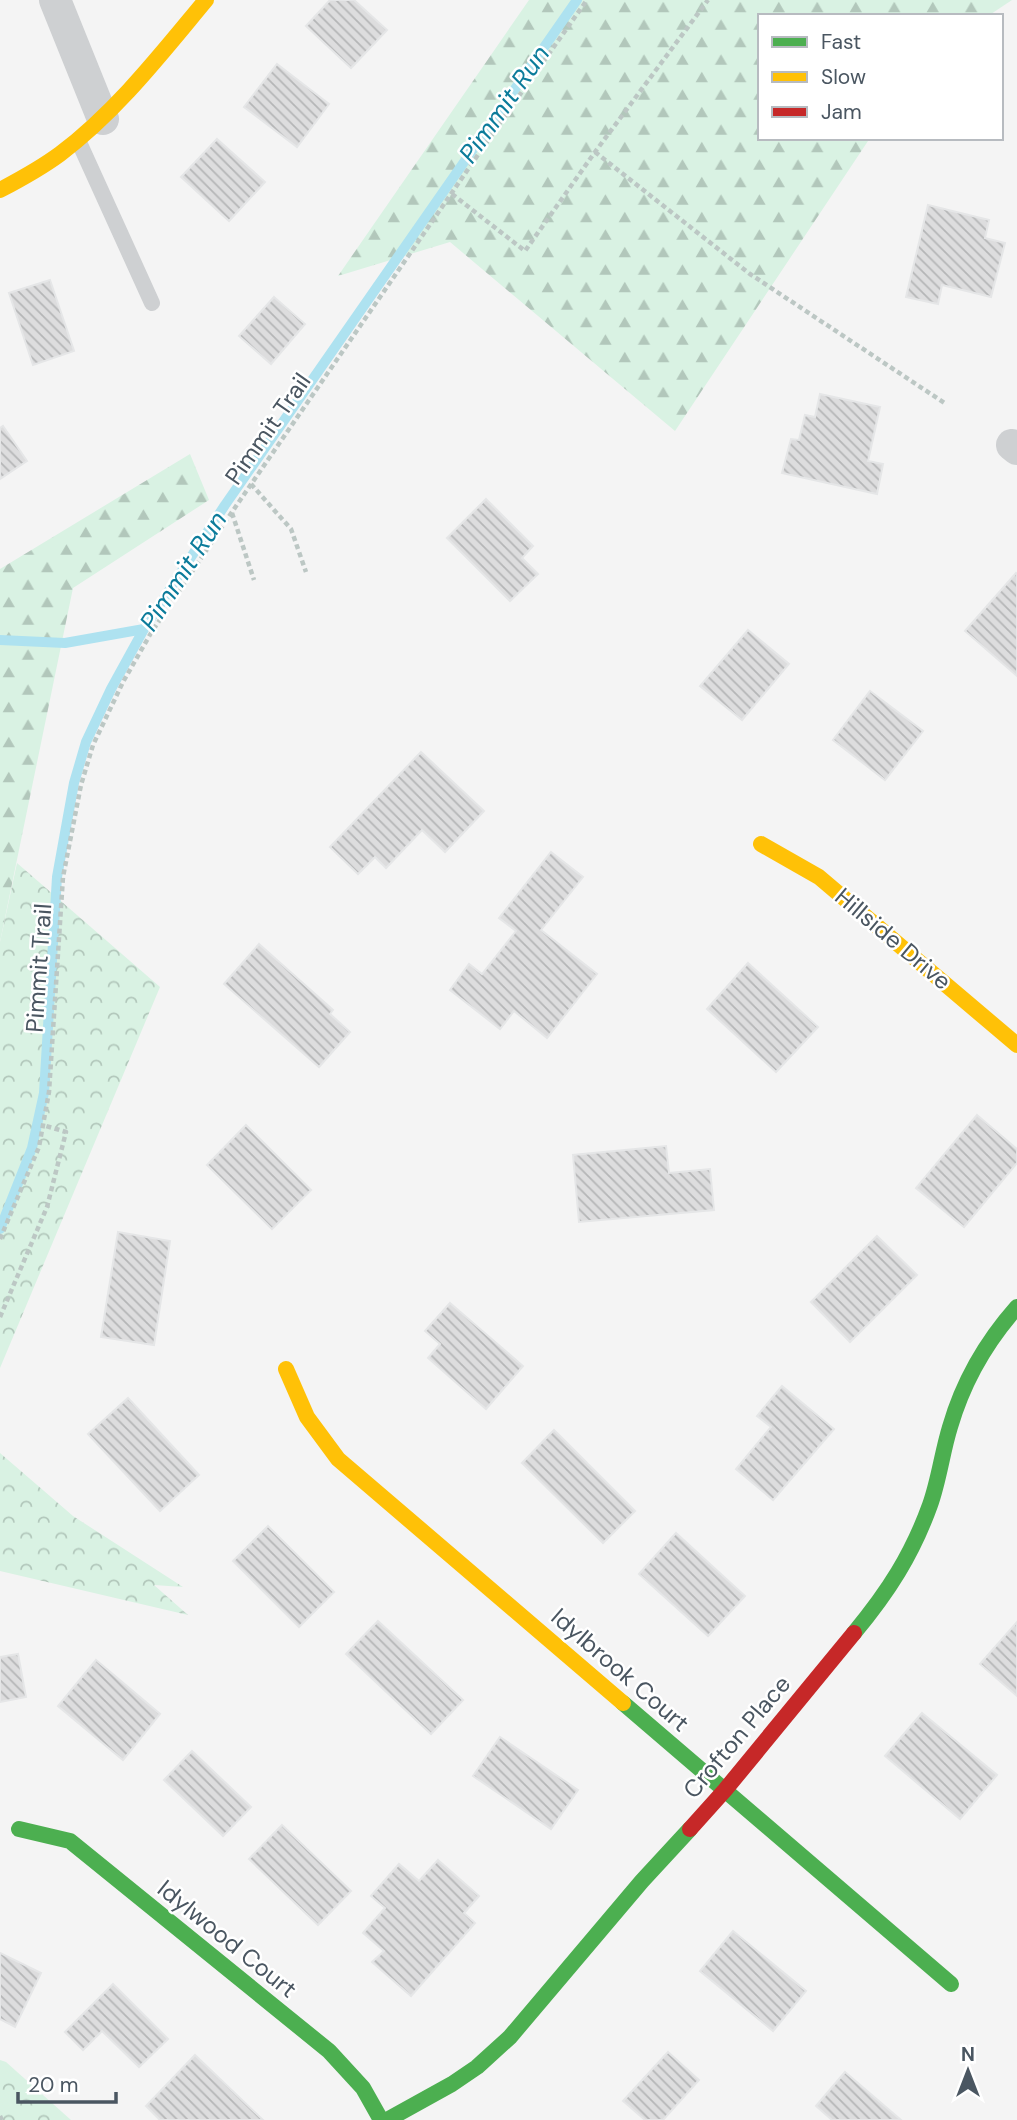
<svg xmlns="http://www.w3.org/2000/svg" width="1017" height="2120" viewBox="0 0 1017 2120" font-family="'DM Sans',sans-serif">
	<defs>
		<pattern id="forest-firs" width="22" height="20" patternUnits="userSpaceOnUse" patternTransform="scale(1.75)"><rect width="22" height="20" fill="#d9f2e3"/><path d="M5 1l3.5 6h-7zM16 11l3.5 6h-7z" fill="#b2c7bb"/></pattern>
		<pattern id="park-crowns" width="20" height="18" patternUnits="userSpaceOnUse" patternTransform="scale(1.75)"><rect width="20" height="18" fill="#d9f2e3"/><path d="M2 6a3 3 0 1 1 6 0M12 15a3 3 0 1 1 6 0" fill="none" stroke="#b2c7bb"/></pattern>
		<pattern id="building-back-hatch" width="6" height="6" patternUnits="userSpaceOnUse" patternTransform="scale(1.75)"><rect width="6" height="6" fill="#ddddde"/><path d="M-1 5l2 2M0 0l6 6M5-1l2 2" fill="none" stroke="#b5b6b7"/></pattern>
	</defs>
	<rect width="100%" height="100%" fill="#f4f4f4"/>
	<g fill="url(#forest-firs)">
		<polygon points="529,0 1012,0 988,16 760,16 760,138 870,138 675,431 450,242 338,276"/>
		<polygon points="190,454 209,500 73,588 0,942 0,569"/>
	</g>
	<g fill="url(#park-crowns)">
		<polygon points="17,863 160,987 0,1368 0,942"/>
		<polygon points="0,1453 73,1516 183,1587 154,1585 188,1615 0,1571"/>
		<polygon points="0,2060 6,2062 71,2120 0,2120"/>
	</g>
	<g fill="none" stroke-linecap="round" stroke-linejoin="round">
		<g stroke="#aee2f0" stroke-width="10">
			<polyline points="0,640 65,643 144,629"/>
			<polyline points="0,1229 32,1148 44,1093 57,877 74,783 86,742 111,689 144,629 225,505 577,0"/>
		</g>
	</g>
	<g fill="url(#building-back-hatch)" stroke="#e5e6e7" stroke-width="2">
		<polygon points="330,0 354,0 387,30 351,68 306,26"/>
		<polygon points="277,64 329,104 297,147 244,107"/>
		<polygon points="217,139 265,182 229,221 181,177"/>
		<polygon points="928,205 989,220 985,238 1005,243 991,297 942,285 938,304 906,297"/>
		<polygon points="50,280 74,351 33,365 9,293"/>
		<polygon points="274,297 305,324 271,364 239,336"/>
		<polygon points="820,394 880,407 868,461 883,464 877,494 782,473 791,439 799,440 805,415 815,417"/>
		<polygon points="3,426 27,461 0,479 0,428"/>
		<polygon points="486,499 533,546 522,558 538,574 510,601 447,538"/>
		<polygon points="1016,573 1017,574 1017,676 965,631"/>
		<polygon points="748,630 789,664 742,720 700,686"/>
		<polygon points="870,691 923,731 885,780 833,740"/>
		<polygon points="421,752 484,811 445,852 422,830 386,868 375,857 358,874 330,847"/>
		<polygon points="551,852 583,877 541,930 597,974 547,1038 514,1011 500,1029 450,990 469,964 482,974 516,931 499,918"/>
		<polygon points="259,944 333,1010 330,1014 350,1032 319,1067 224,984"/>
		<polygon points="748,963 818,1027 776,1072 707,1009"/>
		<polygon points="977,1115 1017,1149 1017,1163 964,1227 916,1188"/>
		<polygon points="246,1125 311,1190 272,1229 207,1165"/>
		<polygon points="666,1146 669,1173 710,1169 714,1210 579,1222 573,1155"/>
		<polygon points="118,1232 170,1241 154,1345 101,1337"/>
		<polygon points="877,1236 917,1275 850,1342 811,1302"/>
		<polygon points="450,1303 523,1366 486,1409 428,1358 440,1344 425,1331"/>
		<polygon points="782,1386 834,1429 773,1500 736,1469 771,1427 757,1416"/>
		<polygon points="128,1398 199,1475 160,1511 88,1434"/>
		<polygon points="554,1430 635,1511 603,1543 522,1463"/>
		<polygon points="268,1526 334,1592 299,1627 233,1561"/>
		<polygon points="676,1533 745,1596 708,1636 639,1574"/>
		<polygon points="378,1621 463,1700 431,1734 346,1654"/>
		<polygon points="1017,1622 1017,1696 980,1664"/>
		<polygon points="18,1654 26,1697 0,1702 0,1657"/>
		<polygon points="96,1660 160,1714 123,1760 58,1706"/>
		<polygon points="922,1713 997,1775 960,1819 885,1756"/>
		<polygon points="500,1737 578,1790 551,1829 473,1776"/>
		<polygon points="192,1751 251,1807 223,1836 164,1780"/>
		<polygon points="282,1825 351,1891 318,1925 249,1859"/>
		<polygon points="438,1860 479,1896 464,1913 475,1923 411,1996 372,1962 384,1951 363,1933 385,1908 371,1896 399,1864 419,1881"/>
		<polygon points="733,1931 806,1991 773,2031 700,1971"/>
		<polygon points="0,1953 41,1973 15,2027 0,2019"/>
		<polygon points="113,1984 168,2039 139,2067 102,2031 83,2050 65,2032"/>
		<polygon points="668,2052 699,2080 663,2120 645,2120 623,2101"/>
		<polygon points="195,2055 263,2120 160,2120 146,2106"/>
		<polygon points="845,2072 901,2120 832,2120 816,2106"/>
	</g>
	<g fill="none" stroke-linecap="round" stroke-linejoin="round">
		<g stroke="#bcc7c4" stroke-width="4.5" stroke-dasharray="5 3.5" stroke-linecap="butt">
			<polyline points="595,152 750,274 946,404"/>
			<polyline points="452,194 525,251 595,152 708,0"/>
			<polyline points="251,484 291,529 306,572"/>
			<polyline points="232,513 254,580"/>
			<polyline points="0,1239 39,1147 49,1092 63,877 81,785 93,745 123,682 151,633 232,512 504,117 587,0"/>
			<polyline points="0,1317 47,1207 66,1132 43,1125"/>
			<polyline points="0,2116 2,2120"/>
		</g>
		<polyline stroke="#ced0d2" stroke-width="16" points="78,140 152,303"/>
		<g stroke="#ced0d2" stroke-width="32">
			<polyline points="55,0 103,119"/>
			<polyline points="1012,445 1017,449"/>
		</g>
		<g stroke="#4caf50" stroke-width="16">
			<path d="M 854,1633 C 888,1592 912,1555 930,1505 C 939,1480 942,1453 950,1427 C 963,1382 986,1342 1017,1307"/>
			<polyline points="623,1703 951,1984"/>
			<polyline points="19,1829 70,1841 329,2051 363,2088 381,2120"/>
			<polyline points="387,2120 452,2084 477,2067 510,2037 642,1881 690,1829"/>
		</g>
		<g stroke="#ffc107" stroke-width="16">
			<path d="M 0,190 C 21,179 41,168 60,154 C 117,111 161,54 206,0"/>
			<polyline points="761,844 819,877 1017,1045"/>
			<polyline points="286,1369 307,1417 338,1459 623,1703"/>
		</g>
		<polyline stroke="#c62828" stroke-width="16" points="690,1829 725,1790 854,1633"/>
	</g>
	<g text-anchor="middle" stroke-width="5" stroke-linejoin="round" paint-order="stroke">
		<g font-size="24" fill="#4a5661" stroke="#fff">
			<text transform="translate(268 429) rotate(-55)" y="8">Pimmit Trail</text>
			<text transform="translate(893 939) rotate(40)" y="8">Hillside Drive</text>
			<text transform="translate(39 968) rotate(-86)" y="8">Pimmit Trail</text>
			<text transform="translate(620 1670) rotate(41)" y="8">Idylbrook Court</text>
			<text transform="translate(737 1737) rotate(-50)" y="8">Crofton Place</text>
			<text transform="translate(227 1939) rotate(39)" y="8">Idylwood Court</text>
		</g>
		<g font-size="26" font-style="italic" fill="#0c7c9b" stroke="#fff">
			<text transform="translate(504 104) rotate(-55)" y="9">Pimmit Run</text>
			<text transform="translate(183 571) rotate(-57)" y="9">Pimmit Run</text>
		</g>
	</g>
	<rect x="758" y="14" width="245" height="126" fill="#ffffff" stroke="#b7bbc0" stroke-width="2"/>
	<rect x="772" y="37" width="35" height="10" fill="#4caf50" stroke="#b7bbc0" stroke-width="2"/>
	<text x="821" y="49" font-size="21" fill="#4a5661">Fast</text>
	<rect x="772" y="72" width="35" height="10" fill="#ffc107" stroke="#b7bbc0" stroke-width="2"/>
	<text x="821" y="84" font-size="21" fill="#4a5661">Slow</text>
	<rect x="772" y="107" width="35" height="10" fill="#c62828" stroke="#b7bbc0" stroke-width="2"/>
	<text x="821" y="119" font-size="21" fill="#4a5661">Jam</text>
	<g transform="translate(968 2071)" stroke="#ffffff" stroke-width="5" paint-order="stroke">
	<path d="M0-5L12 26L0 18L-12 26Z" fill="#4a5661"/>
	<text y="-10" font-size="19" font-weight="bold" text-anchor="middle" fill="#4a5661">N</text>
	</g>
	<path d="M18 2092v10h98v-10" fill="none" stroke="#4a5661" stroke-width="3.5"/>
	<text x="28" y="2092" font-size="21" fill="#4a5661" stroke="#ffffff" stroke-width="5" paint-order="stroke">20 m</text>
</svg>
